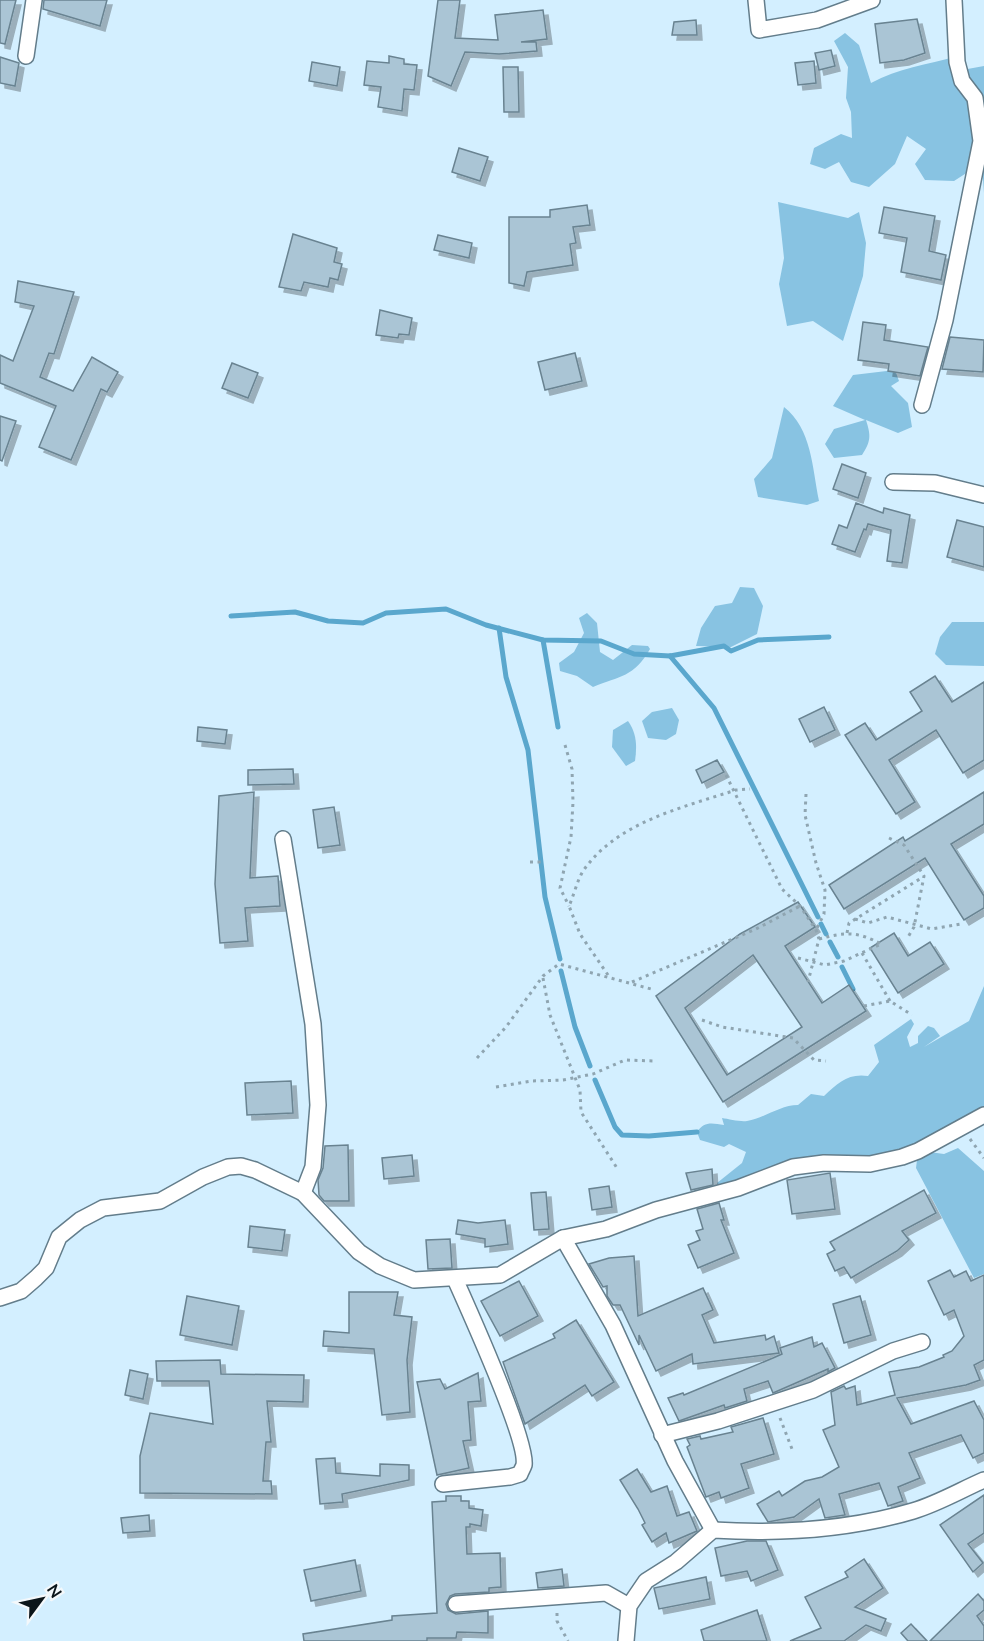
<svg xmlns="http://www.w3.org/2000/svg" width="984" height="1641" viewBox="0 0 984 1641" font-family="Lato,sans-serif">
	<defs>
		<filter id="shadow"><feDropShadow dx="5" dy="5" stdDeviation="0" flood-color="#0004"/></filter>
	</defs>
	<rect width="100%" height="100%" fill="#d3efff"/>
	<g fill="#88c3e2">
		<path d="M 845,33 L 859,45 L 871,83 C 898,68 927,65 957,56 L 962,70 L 984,66 L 984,193 L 982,163 L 954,181 L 925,180 L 915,164 L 926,149 L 907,136 L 895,164 L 869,187 L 851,182 L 839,162 L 825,169 L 810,164 L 814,148 L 841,134 L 852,138 L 851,112 L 846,98 L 848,67 L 834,41 Z"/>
		<polygon points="778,202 848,218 859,212 866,243 863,276 843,341 813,321 787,326 779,284 784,258"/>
		<path d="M 895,370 L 899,381 L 891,386 L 908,403 L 912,427 L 898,433 L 866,420 C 871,436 871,441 862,455 L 834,458 L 825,444 L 834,429 L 865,420 L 833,406 L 853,375 Z"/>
		<path d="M 784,407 C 812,429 812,467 819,501 L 807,505 L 758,497 L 754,479 L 772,458 Z"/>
		<polygon points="740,587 754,588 763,606 757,634 731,647 696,646 701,628 715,606 732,603"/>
		<path d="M 587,613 L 597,623 L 600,652 L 613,660 L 632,645 L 648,646 L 650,649 C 634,677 620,676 593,687 L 577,676 L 560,671 L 559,663 L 574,652 L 584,633 L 579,618 Z"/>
		<polygon points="952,622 984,622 984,666 946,665 935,654 940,637"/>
		<polygon points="672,708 679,720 676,734 666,740 648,738 642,721 652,712"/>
		<path d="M 628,721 C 637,734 637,746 635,761 L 626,766 L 612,747 L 613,730 Z"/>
		<path d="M 984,986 L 984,1115 L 922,1151 L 944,1154 L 958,1148 L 984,1171 L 984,1274 L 974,1278 L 916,1168 L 918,1152 L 820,1164 L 720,1192 L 717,1183 L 742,1163 L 746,1152 L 729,1144 L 724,1147 L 700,1140 L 697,1132 C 704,1121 712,1123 724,1125 L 722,1118 C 729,1119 740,1122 747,1121 C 765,1118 780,1105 798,1105 L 811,1094 L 824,1096 C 838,1083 848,1073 868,1076 L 879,1062 L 874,1045 L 911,1019 L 914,1024 L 907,1037 L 910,1047 L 918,1043 L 918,1036 L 928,1026 L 934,1028 L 940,1036 L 924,1047 L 969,1021 Z"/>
	</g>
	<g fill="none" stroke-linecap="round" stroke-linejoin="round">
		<g stroke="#5aa7cd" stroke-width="5">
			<polyline points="231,616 295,612 328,621 363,623 386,613 446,609 486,625 543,640 601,641 634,654 670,656 724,646 731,651 758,640 829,637"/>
			<polyline points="499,628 506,677 528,750 545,897 560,959"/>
			<polyline points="543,640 558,727"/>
			<polyline points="670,656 714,708 818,917"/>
			<polyline points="821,924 826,934"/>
			<polyline points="830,942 838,957"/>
			<polyline points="842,967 853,989"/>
			<polyline points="561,971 575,1027 590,1066"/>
			<polyline points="595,1080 615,1127 622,1135 649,1136 697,1132"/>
		</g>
	</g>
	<g fill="#aac5d5" stroke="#698391" stroke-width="1.5" fill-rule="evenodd" filter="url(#shadow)">
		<polygon points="0,0 16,0 5,44 0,43"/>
		<polygon points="44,0 107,0 100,26 43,9"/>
		<polygon points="438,0 460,0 455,38 498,40 495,15 543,10 547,39 521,42 536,42 537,51 499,54 465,52 451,86 428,76"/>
		<polygon points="917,19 925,53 904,60 880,63 875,24"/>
		<polygon points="696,20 697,35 672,35 674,22"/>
		<polygon points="831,50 835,66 819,70 815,53"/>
		<polygon points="389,56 404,59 404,64 417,65 414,90 404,89 402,111 378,107 381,87 364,85 367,61 389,63"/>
		<polygon points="0,57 19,63 15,86 0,83"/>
		<polygon points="814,61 816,83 798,85 795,63"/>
		<polygon points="312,62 340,67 337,86 309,81"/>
		<polygon points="503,67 518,67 519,112 504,112"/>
		<polygon points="459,148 488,157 480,181 452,172"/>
		<polygon points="587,205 590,225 573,227 576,243 570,244 573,265 527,272 524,286 509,283 509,217 550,217 550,210"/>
		<polygon points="884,207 935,216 929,251 946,255 941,280 901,272 907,238 879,233"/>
		<polygon points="293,234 337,248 334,262 342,264 338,280 330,278 328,287 304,282 301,291 279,287"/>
		<polygon points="438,235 472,243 469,258 434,250"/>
		<polygon points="18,281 74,292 54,354 49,353 40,377 73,391 92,357 118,372 107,392 101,389 71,460 39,447 56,406 0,383 0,355 13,361 34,306 15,302"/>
		<polygon points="380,310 412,318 409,335 399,334 398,338 376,335"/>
		<polygon points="863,322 886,325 884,340 928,347 920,376 888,371 889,364 858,360"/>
		<polygon points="950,337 984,340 983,372 942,369"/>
		<polygon points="575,353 582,381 545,390 538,362"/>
		<polygon points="232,363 258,373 248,398 222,388"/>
		<polygon points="0,416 16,421 2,461 0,460"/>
		<polygon points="842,464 866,473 858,498 833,489"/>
		<polygon points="856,503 883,513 884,508 910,515 902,563 887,561 891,530 868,524 866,530 864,529 855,552 832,544 839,525 847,528"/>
		<polygon points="957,520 984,527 984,567 947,557"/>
		<polygon points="935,676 952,702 984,682 984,760 963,773 936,730 889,760 915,802 896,814 845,735 865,723 876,740 922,711 910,692"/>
		<polygon points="824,707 835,730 810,742 799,719"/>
		<polygon points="198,727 227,730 225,744 197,741"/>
		<polygon points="717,760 724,772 702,783 696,770"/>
		<polygon points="293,769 294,784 248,785 248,770"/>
		<polygon points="254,792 250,878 278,876 280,906 245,908 248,941 220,943 215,884 219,796"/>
		<polygon points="984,792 984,824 951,844 984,896 984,908 964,920 925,858 844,909 829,885 903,837 905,841"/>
		<polygon points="334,807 340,845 318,848 313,810"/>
		<path d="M 798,902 L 815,927 L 785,946 L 822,1003 L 849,985 L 866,1011 L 723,1102 L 656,996 L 740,934 ZM 753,955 L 802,1027 L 727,1075 L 685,1008 Z"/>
		<polygon points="894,933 908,956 930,942 944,964 898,993 870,948"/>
		<polygon points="291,1081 293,1113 247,1115 245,1083"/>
		<polygon points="348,1145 349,1201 324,1201 319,1195 318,1180 323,1168 325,1146"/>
		<polygon points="412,1155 414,1176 384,1179 382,1158"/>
		<polygon points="712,1169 713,1185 691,1190 686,1173"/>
		<polygon points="830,1173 835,1209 792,1214 787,1180"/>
		<polygon points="609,1186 612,1207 592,1210 589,1189"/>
		<polygon points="924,1190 936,1213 902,1231 909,1240 897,1251 851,1278 844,1267 835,1271 827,1254 835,1250 830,1242"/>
		<polygon points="546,1192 549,1229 534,1230 531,1193"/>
		<polygon points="719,1203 724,1220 721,1220 734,1253 698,1268 688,1245 700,1240 696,1231 703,1229 697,1209"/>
		<polygon points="458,1220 478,1223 505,1220 508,1244 485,1247 485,1239 456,1234"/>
		<polygon points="250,1226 285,1230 282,1251 248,1247"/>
		<polygon points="450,1239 452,1268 428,1269 426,1240"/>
		<polygon points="634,1256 638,1316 703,1288 713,1310 702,1315 714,1343 765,1335 766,1340 774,1336 779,1353 693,1364 692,1354 656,1371 639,1335 639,1345 620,1305 613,1305 607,1296 607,1286 603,1287 589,1264 609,1258"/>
		<polygon points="950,1270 954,1277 966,1271 971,1281 984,1275 984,1360 974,1365 980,1380 966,1385 897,1398 911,1424 974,1401 984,1420 984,1453 973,1458 961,1435 909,1453 920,1478 898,1487 903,1501 888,1506 879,1483 839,1494 845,1515 825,1518 819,1499 794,1517 768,1522 757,1504 779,1491 782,1496 805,1481 822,1477 839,1467 823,1430 835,1425 831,1392 844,1386 846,1389 855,1386 857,1405 895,1395 889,1372 919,1367 944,1357 943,1355 952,1351 964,1336 954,1310 944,1315 928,1281"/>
		<polygon points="519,1281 538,1316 500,1336 481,1301"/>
		<polygon points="349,1292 398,1292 394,1315 412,1317 407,1360 410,1412 382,1415 374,1349 323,1346 324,1331 349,1333"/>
		<polygon points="187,1296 239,1306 232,1345 180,1335"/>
		<polygon points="860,1296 871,1335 844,1343 833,1304"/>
		<polygon points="576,1320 614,1382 592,1396 585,1385 525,1424 503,1362 555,1338 553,1334"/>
		<polygon points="812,1337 814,1347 822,1343 835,1368 828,1372 828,1369 773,1393 768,1381 744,1389 747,1401 725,1408 724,1405 679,1421 668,1398 683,1393 684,1395 773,1358 782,1354 780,1348"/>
		<polygon points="220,1360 221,1374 304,1375 303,1402 267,1401 271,1442 266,1442 263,1481 271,1481 272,1494 140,1493 140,1456 150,1413 213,1424 209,1381 157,1381 156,1361"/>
		<polygon points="130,1370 148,1374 143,1399 125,1395"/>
		<polygon points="478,1373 481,1401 468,1402 471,1440 463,1441 469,1468 437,1475 417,1382 440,1379 445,1389"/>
		<polygon points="763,1418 774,1454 741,1464 749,1488 721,1498 719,1492 706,1497 687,1447 690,1445 687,1439 700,1436 701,1439 733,1432 731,1427"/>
		<polygon points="335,1458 336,1473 380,1476 380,1464 409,1465 409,1480 342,1494 343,1502 320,1504 316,1459"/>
		<polygon points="637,1469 651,1492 667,1486 677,1516 689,1512 697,1531 669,1543 666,1533 652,1542 642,1525 645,1523 638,1509 620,1480"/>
		<polygon points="984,1495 984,1533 968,1544 983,1563 973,1572 940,1525"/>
		<polygon points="446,1496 461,1496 461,1501 469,1501 469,1508 483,1510 481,1526 470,1524 470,1527 466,1527 467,1554 500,1553 501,1587 489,1588 489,1592 455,1594 450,1596 446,1604 448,1610 456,1614 488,1611 488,1633 457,1632 456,1638 427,1638 427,1641 304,1641 303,1634 392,1620 392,1616 437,1613 432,1502 446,1501"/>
		<polygon points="149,1515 150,1531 123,1533 121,1518"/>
		<polygon points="747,1541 766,1541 778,1570 751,1581 747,1571 721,1576 715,1548"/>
		<polygon points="864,1559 883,1588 855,1607 886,1619 881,1631 866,1625 844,1641 790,1641 821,1628 805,1597 848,1577 845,1572"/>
		<polygon points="355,1560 361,1591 311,1601 304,1570"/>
		<polygon points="562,1569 564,1586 538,1588 536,1573"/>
		<polygon points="706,1577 710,1599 659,1609 654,1588"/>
		<polygon points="978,1594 984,1601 984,1610 977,1616 984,1626 984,1641 930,1641"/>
		<polygon points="757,1610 767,1641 704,1641 701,1630"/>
		<polygon points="911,1624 927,1641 908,1641 901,1633"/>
	</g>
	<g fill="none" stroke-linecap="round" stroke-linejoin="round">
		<g stroke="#637d8b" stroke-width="18">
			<g id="street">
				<polyline points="756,0 759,30 817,20 872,0"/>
				<polyline points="26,56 34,0"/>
				<polyline points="922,405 945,320 981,141 975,98 962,81 957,62 954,0"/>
				<polyline points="893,482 935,483 984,495"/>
				<polyline points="283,839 313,1024 318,1105 313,1167 303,1193"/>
				<polyline points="563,1238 606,1229 656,1210 738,1188 793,1167 824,1163 870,1164 902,1157 918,1151 984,1115"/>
				<polyline points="0,1298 21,1291 36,1278 46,1268 59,1237 80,1220 103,1208 160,1201 203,1177 228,1167 241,1166 255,1170 303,1193 359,1252 380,1266 414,1280 500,1275 563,1238 613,1325 675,1461 713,1530"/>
				<polyline points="662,1435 718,1421 813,1390 893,1351 922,1342"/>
				<path d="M 443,1484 L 510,1477 L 520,1474 C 521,1471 523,1468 524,1465 C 528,1441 468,1308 455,1279"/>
				<polyline points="456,1604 606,1593 629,1606"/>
				<path d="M 626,1641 L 629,1606 L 646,1581 L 676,1562 L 713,1530 C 780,1534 849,1530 913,1511 C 937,1504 961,1490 984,1480"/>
			</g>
		</g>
		<g stroke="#8fa5b1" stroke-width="3" stroke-dasharray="3 4.5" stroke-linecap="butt">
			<polyline points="565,745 572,769 573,802 571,837 560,888 569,906"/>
			<polyline points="726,775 782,889 800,906 816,930 819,939 808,982"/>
			<polyline points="806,794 805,815 816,863 825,890 824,914 816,930"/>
			<polyline points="889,838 904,845 924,876 914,927 908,937"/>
			<polyline points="530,862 545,862"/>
			<polyline points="855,919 868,923 887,917 932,929 961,924"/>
			<polyline points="847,933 849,923 923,877"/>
			<path d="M 819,939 C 845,932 857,931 881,944"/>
			<polyline points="862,953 890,1001"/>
			<polyline points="798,958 825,965 844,961 881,944"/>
			<path d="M 608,975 L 580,934 L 569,906 C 574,895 577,881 583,871 C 617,822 681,808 736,790 L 750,789"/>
			<polyline points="543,978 550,1015 580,1090 581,1112 617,1168"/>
			<polyline points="632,982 756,929 800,906"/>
			<polyline points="864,1006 890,1001 912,1015"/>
			<polyline points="702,1020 722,1027 793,1038 814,1060 826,1061"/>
			<polyline points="477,1058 506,1027 543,976 559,964 651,989"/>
			<polyline points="496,1087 532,1081 563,1080 593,1074 625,1060 654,1061"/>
			<polyline points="970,1139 984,1158"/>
			<polyline points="780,1418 792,1449"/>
			<polyline points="557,1613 557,1621 568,1641"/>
		</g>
		<use href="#street" stroke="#fff" stroke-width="15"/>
	</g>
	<g transform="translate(42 1599) rotate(57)" stroke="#f3f8fb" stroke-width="4.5" paint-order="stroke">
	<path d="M0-4.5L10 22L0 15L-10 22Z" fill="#0b151a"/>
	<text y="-9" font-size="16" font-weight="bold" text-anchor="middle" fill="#0b151a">N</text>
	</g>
</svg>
